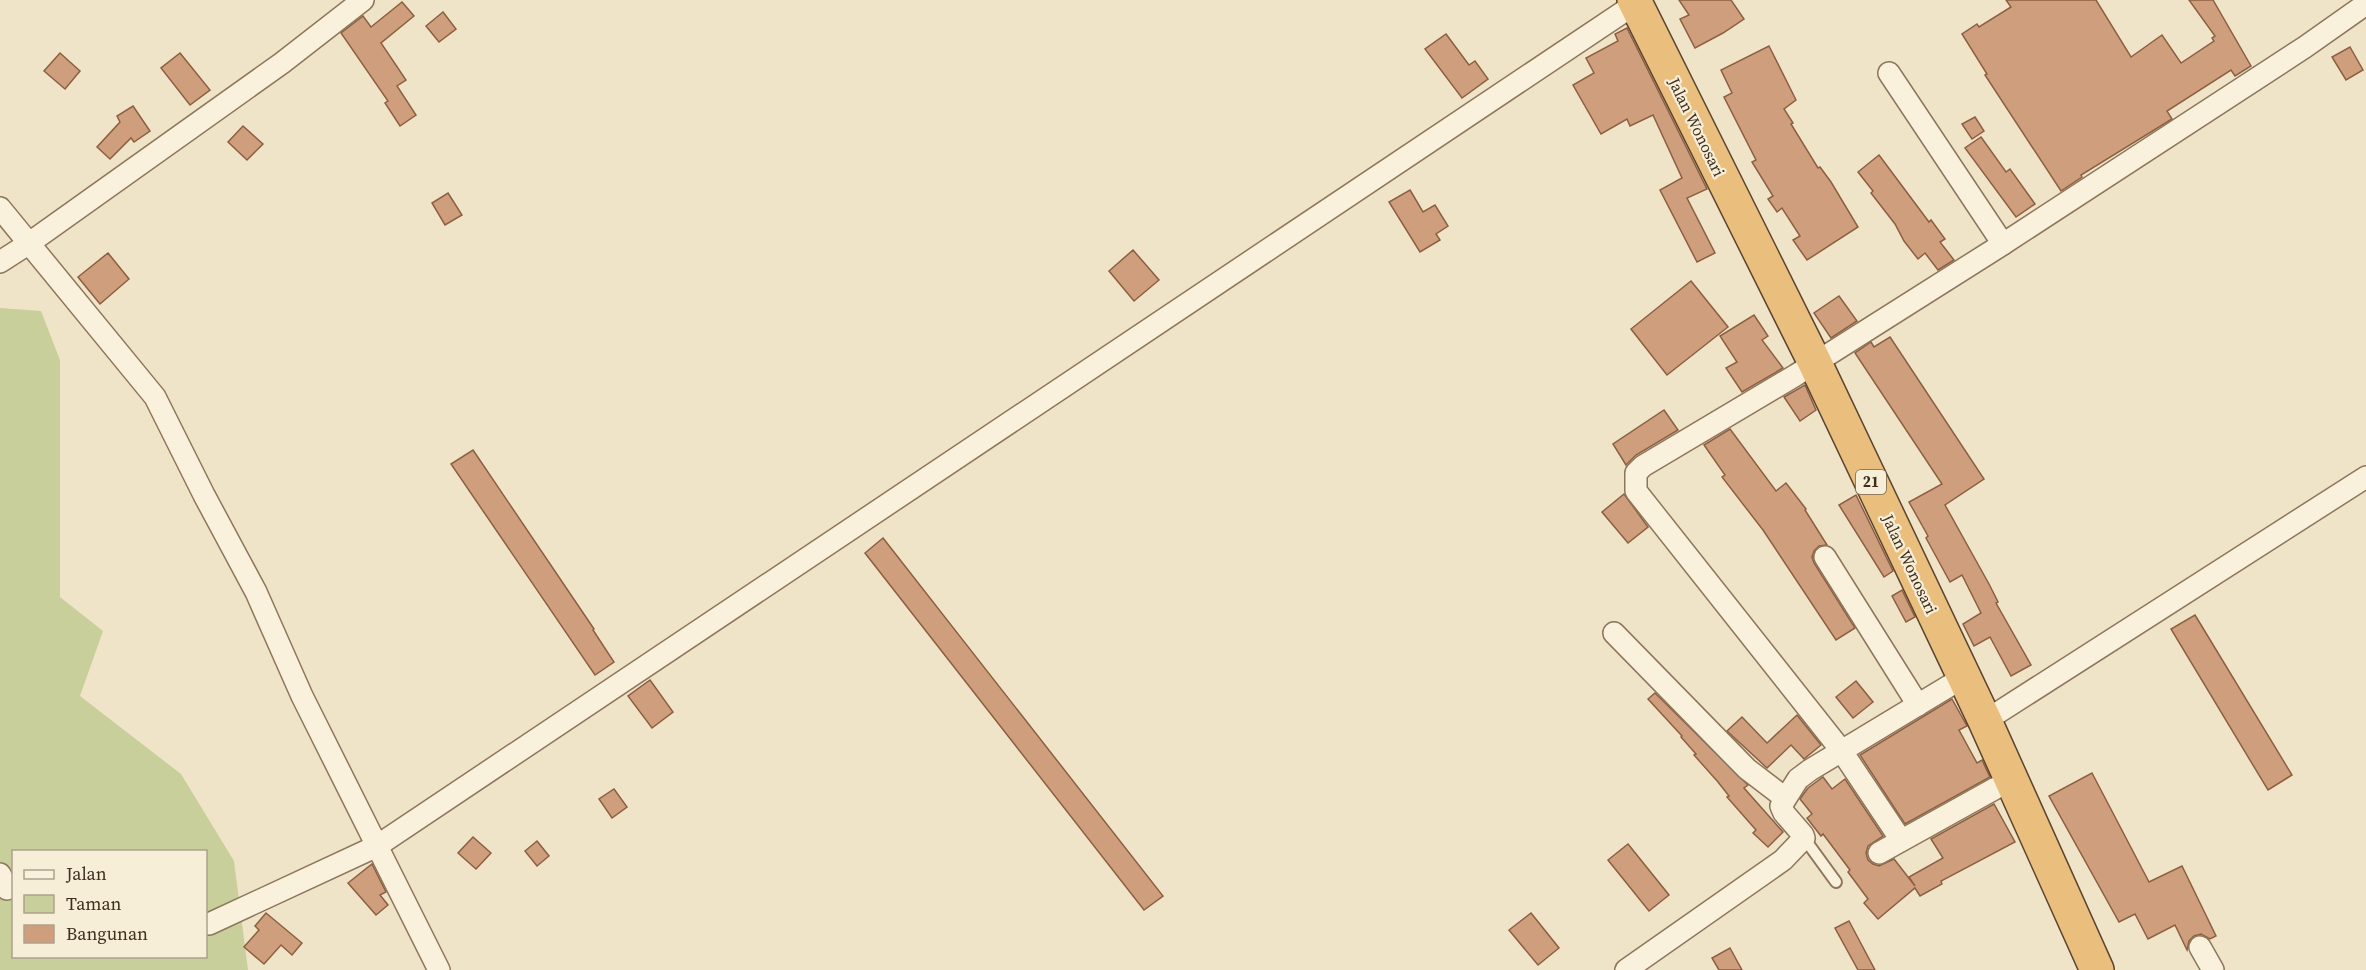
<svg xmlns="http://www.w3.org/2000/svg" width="2366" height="970" viewBox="0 0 2366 970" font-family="'Source Serif 4',serif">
	<rect width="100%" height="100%" fill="#f0e4c8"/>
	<path fill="#c9cf9b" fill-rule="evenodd" d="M 0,308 L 41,311 L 60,360 L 60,597 L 103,631 L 80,696 L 181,774 L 234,861 L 248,970 L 0,970 ZM 14,852 L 206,852 L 206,956 L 14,956 Z"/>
	<g fill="#cf9f7d" stroke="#8d5f41" stroke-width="1.5">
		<polygon points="1679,0 1731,0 1744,19 1723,33 1695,48 1680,19 1689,15"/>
		<polygon points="2006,0 2096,0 2131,57 2162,35 2181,63 2214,41 2212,38 2215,36 2189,0 2213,0 2251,66 2235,76 2231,70 2167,111 2172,119 2081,175 2082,177 2061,191 1985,75 1987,74 1962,34 1977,24 1979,27 2011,7"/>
		<polygon points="402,2 414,16 381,43 406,80 397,86 416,115 400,126 385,103 388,101 341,33 363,16 371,27"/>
		<polygon points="443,12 456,29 439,42 426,26"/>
		<polygon points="1627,28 1707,189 1687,198 1715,253 1697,262 1660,190 1682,178 1653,115 1630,126 1627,119 1601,134 1573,85 1594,73 1586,58 1618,41 1615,34"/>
		<polygon points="1446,34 1469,65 1475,61 1488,79 1462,98 1425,49"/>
		<polygon points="1769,46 1796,100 1784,109 1793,123 1791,124 1818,168 1820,167 1831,182 1858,227 1807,260 1793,240 1800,236 1782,208 1777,212 1768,199 1773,196 1752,162 1756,160 1724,97 1732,93 1721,70"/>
		<polygon points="2350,47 2363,70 2346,80 2332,57"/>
		<polygon points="60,53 80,71 65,89 44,71"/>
		<polygon points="180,53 210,90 190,105 161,68"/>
		<polygon points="133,106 150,131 134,142 131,138 110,159 97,147 120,122 117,116"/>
		<polygon points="1975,117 1984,131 1972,139 1962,124"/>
		<polygon points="243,126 263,144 247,160 228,142"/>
		<polygon points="1981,137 2006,172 2010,169 2035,204 2016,217 1965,148"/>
		<polygon points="1879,155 1929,222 1931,220 1945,239 1940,242 1954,260 1938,270 1925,253 1918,259 1904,241 1895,224 1871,193 1873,191 1858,172"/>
		<polygon points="1410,190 1423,212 1435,205 1448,226 1436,234 1440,240 1420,252 1389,202"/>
		<polygon points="448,193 462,215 445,225 432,203"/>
		<polygon points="1133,250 1159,280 1134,301 1109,271"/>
		<polygon points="108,253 129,279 100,304 78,277"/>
		<polygon points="1691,281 1728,327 1667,375 1631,329"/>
		<polygon points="1839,296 1857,321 1831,338 1814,313"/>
		<polygon points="1754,315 1768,336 1762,340 1783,368 1742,392 1726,368 1737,362 1720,336"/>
		<polygon points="1890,337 1984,479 1945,505 1989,584 1998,602 1996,603 2031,665 2011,676 1990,637 1974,646 1963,624 1981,613 1962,575 1950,582 1926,538 1928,536 1909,502 1942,484 1855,353 1871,342 1874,347"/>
		<polygon points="1805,385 1816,410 1800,421 1784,397"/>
		<polygon points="1664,410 1678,430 1636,455 1626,465 1613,444"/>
		<polygon points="1730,429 1776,491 1786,483 1806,509 1805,510 1827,545 1819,546 1814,551 1812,557 1814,563 1855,628 1836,640 1763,530 1722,477 1725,475 1704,445"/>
		<polygon points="473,450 594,629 593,630 614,662 595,675 451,464"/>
		<polygon points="1624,494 1648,527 1628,543 1602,512"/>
		<polygon points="1856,495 1893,571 1884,577 1839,505"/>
		<polygon points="883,538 1163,896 1144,910 865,553"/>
		<polygon points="1902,590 1915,617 1906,622 1892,596"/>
		<polygon points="2195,615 2292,775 2268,790 2171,629"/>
		<polygon points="650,680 673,712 652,728 628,696"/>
		<polygon points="1856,681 1873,702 1853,718 1836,697"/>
		<polygon points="1655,693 1748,785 1744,788 1783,832 1768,847 1753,833 1756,830 1727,797 1729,796 1718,782 1694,755 1696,754 1681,737 1682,736 1648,699"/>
		<polygon points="1952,699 1967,726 1959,730 1977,763 1982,760 1990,777 1905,824 1860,755"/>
		<polygon points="1797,715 1821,745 1804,759 1791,745 1767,768 1727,731 1742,717 1767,743"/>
		<polygon points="2092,773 2149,882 2182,866 2216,936 2210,939 2201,934 2194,936 2189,941 2187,950 2175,925 2148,939 2135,914 2119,922 2049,796"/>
		<polygon points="1823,777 1832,789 1845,779 1883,836 1868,846 1866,853 1868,860 1873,864 1879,866 1894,859 1915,886 1909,877 1943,858 1931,839 1994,804 2015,842 1941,881 1942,884 1920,896 1915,888 1878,919 1864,903 1868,899 1848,872 1850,870 1823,834 1821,836 1807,818 1812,814 1800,799 1808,788"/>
		<polygon points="614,789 627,807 612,818 599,799"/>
		<polygon points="473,837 491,853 476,869 458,853"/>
		<polygon points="537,841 549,856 537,866 525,851"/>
		<polygon points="1628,844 1669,895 1649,911 1608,860"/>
		<polygon points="372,864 386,892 380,895 388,905 376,915 348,883"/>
		<polygon points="266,913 302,943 292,955 281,945 264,964 244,947 259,930 255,926"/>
		<polygon points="1531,913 1559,948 1538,965 1509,930"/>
		<polygon points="1849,921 1875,970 1858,970 1835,928"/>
		<polygon points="1730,948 1742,970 1719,970 1712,958"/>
	</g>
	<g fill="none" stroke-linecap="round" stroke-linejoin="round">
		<g stroke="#8d765c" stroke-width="14">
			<polyline id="service" points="1804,838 1836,882"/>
		</g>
		<g stroke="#8d765c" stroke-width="24">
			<g id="minor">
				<polyline points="1889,73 2003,244"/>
				<polyline points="0,208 155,397 204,495 256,592 302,696 439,970"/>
				<polyline points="0,262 28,244 282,63 363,0"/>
				<polyline points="1825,557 1918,705"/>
				<polyline points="1614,633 1747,769 1785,798"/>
				<polyline points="1985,721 2366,477"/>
				<polyline points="1901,840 1841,750 1636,491 1636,473 1643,466 1796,375 2003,244 2305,47 2366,4"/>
				<polyline points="1879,853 1996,788 2012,781"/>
				<polyline points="0,874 7,889"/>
				<polyline points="209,924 377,846 1641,0"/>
				<polyline points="2200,947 2213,970"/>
				<polyline points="1626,970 1783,860 1804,838 1803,835 1784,813 1781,806 1798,779 1810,770 1964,677"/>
			</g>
		</g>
		<g stroke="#5b4430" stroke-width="36">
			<polyline id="trunk" points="1634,0 1815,363 1985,721 2097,970"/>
		</g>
		<use href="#service" stroke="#faf1dc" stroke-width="10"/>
		<use href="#minor" stroke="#faf1dc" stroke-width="21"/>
		<use href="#trunk" stroke="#eabe7c" stroke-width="33"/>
	</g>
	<g text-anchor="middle" stroke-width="4.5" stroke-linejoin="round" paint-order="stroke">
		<rect fill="#f7eed8" stroke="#756857" stroke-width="1.5" x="1856" y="470" width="30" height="24" rx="4.5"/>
		<g font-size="15" font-weight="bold" fill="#3d2e20">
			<text x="1871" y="487">21</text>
		</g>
		<g font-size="16" fill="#3d2e20" stroke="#f7eed8">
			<text transform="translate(1697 127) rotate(64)" y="6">Jalan Wonosari</text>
			<text transform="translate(1910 564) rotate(65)" y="6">Jalan Wonosari</text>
		</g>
	</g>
	<rect x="12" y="850" width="195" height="108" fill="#f7eed8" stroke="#ada18e" stroke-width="1.5"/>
	<rect x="24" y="870" width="30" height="9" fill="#faf1dc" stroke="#ada18e" stroke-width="1.5"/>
	<text x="66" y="880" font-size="18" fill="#3d2e20">Jalan</text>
	<rect x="24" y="895" width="30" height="18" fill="#c9cf9b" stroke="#ada18e" stroke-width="1.5"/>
	<text x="66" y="910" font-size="18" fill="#3d2e20">Taman</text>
	<rect x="24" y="925" width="30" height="18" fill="#cf9f7d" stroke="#ada18e" stroke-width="1.5"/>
	<text x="66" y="940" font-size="18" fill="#3d2e20">Bangunan</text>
</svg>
